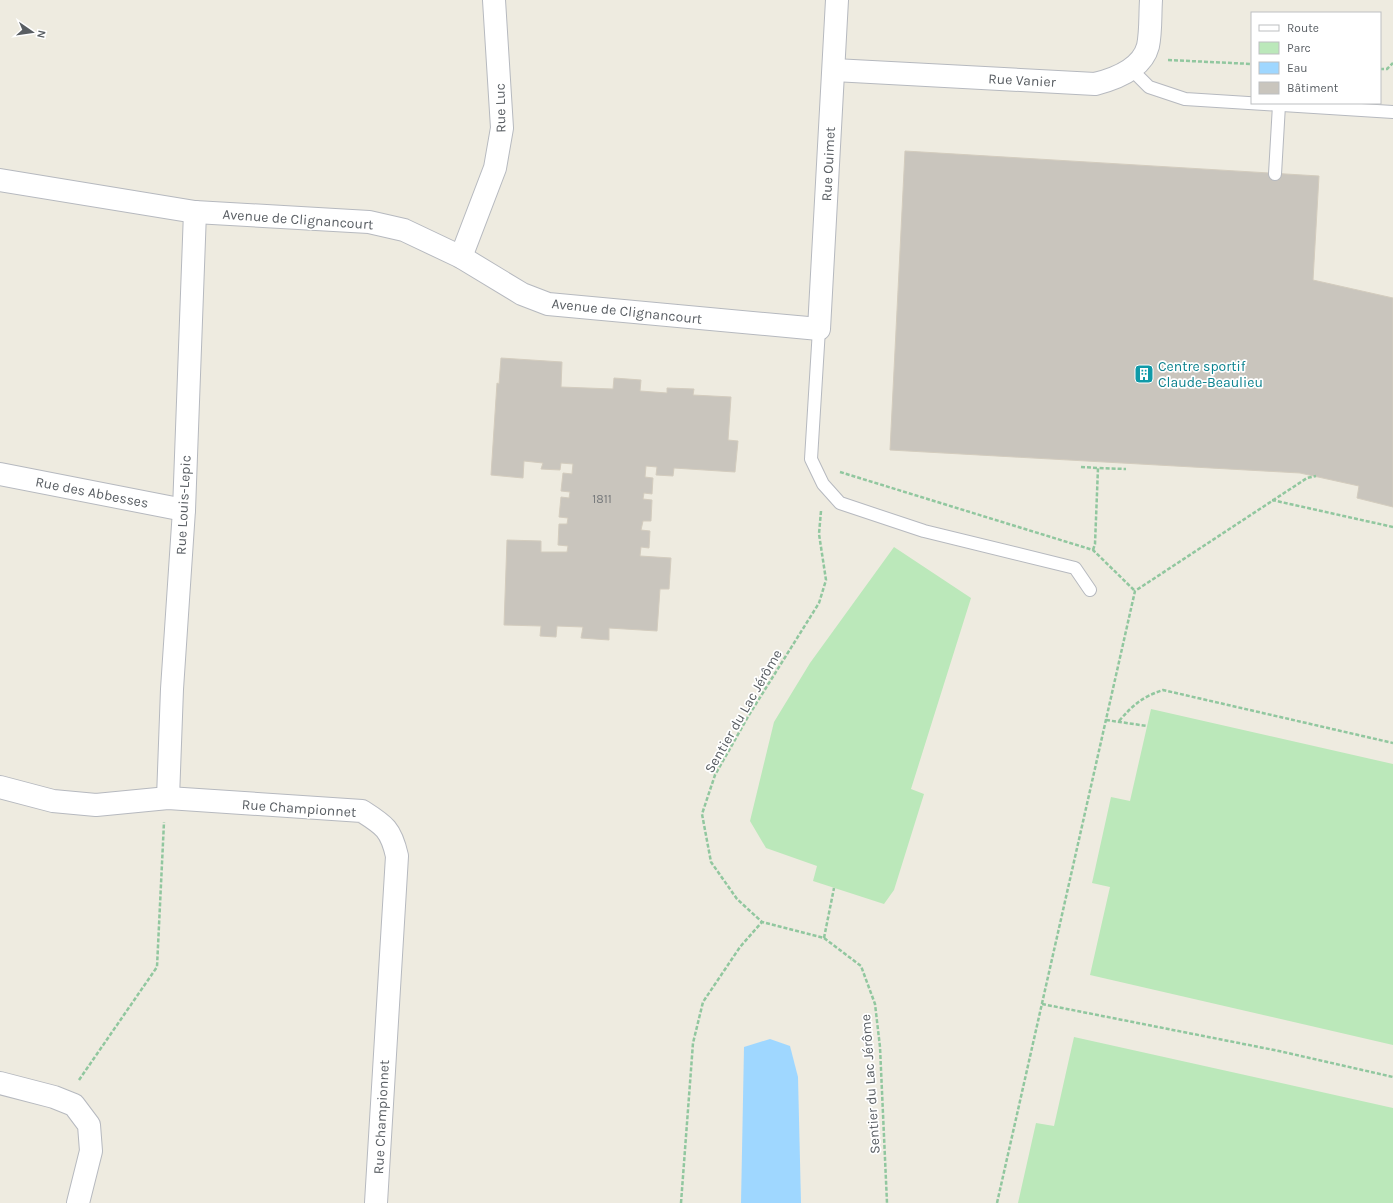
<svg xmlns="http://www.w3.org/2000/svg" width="1393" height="1203" viewBox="0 0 1393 1203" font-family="Karla,sans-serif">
	<rect width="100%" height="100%" fill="#eeebe0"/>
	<g fill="#bbe8ba">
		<polygon points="894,547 971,598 911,789 924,794 894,890 884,904 813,881 817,866 766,848 750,821 774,722 810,663"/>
		<polygon points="1151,709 1393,764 1393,1045 1090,975 1110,887 1092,883 1111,797 1130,801"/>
		<polygon points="1074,1037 1393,1108 1393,1203 1018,1203 1036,1123 1054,1126"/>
	</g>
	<polygon fill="#9fd7ff" points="770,1039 790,1046 798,1077 801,1203 741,1203 744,1047"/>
	<g fill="#c9c5bd" stroke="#d3ccbe">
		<polygon points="905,151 1319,176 1313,280 1393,298 1393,507 1357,498 1359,486 1300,473 890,450"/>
		<polygon points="501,358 562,362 561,387 613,389 614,378 641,380 640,391 667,393 667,388 694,389 693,395 731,397 728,440 738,441 735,472 674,468 673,476 656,475 657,467 646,466 645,477 653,478 652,494 644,493 643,499 652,500 651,521 643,521 641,530 650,531 649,548 641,547 640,556 671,558 669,589 660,589 657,631 609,628 609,640 581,638 583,627 557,626 556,637 540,636 541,626 504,625 507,540 541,541 541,552 567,552 568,546 558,545 559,524 567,524 568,518 559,517 561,497 569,498 570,492 561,491 563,473 572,474 573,464 561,463 560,470 541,469 543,463 524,461 523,478 491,475 497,383 499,384"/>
	</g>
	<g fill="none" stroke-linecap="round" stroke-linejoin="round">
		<g stroke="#b6b9bf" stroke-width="14">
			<g id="lane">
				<polyline points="1131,69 1149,87 1185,99 1393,112"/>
				<polyline points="1275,174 1279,105"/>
				<polyline points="819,329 811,459 823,484 840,503 924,531 1075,568 1090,590"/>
			</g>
		</g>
		<g stroke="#b6b9bf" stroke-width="24">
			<g id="street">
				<path d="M 834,70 L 1095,84 C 1115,79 1142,69 1148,46 C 1151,32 1150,15 1151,0"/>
				<polyline points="0,180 195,212 369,222 404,230 461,257 522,294 548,304 819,329 837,0"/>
				<polyline points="461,257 495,168 502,128 494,0"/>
				<polyline points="0,474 184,510"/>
				<path d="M 0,787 L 53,801 L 96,805 L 168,798 L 362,811 C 384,825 391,829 397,856 L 376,1203"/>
				<polyline points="168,798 172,689 184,510 195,212"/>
				<polyline points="0,1083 54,1097 74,1105 89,1125 91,1151 78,1203"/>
			</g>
		</g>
		<g stroke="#91c79f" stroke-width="2.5" stroke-dasharray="4 2" stroke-linecap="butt">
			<polyline points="1168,60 1252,64"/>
			<polyline points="1380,69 1387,69 1393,63"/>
			<polyline points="1081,467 1098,468"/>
			<polyline points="840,472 1093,550 1135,591"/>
			<polyline points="1272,500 1393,527"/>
			<polyline points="821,511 819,534 826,580 819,603 749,715 715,775 702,814 711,862 737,899 762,922 824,938 861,966 875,1004 880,1047 887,1203"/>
			<polyline points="1093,550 1095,544 1098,468 1126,469"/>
			<polyline points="1106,720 1147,726"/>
			<path d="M 1119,721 C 1133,705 1142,697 1163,690 L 1393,743"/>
			<polyline points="824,938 834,888"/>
			<polyline points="1042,1004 1279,1051 1393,1077"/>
			<polyline points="79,1080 157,967 164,822"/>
			<polyline points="681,1203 693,1043 703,1002 740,947 762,922"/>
			<polyline points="997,1203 1135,591 1307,478 1316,476"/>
		</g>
		<use href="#lane" stroke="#fff" stroke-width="12"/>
		<use href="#street" stroke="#fff" stroke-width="22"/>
	</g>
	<defs>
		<g id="building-square" transform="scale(1)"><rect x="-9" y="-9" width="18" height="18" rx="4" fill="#0f9aa8" stroke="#fff"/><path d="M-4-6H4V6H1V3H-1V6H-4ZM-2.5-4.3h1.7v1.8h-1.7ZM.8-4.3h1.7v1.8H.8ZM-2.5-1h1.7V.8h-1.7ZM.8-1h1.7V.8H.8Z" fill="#fff"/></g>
	</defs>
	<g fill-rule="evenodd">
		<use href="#building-square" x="1144" y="374"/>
	</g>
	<g text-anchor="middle" stroke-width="3.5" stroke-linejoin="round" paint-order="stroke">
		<g font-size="12" fill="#75787a">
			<text x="602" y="503">1811</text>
		</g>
		<g font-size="14" fill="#595e63" stroke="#fff">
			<text transform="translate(1022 80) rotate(3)" y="5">Rue Vanier</text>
			<text transform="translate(500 108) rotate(-91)" y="5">Rue Luc</text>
			<text transform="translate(828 164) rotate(-87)" y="5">Rue Ouimet</text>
			<text transform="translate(298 219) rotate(4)" y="5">Avenue de Clignancourt</text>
			<text transform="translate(627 311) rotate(6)" y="5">Avenue de Clignancourt</text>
			<text transform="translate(92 492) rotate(11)" y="5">Rue des Abbesses</text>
			<text transform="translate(183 505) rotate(-87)" y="5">Rue Louis-Lepic</text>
			<text transform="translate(743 711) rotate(-60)" y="5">Sentier du Lac Jérôme</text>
			<text transform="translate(299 808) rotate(4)" y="5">Rue Championnet</text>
			<text transform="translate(870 1084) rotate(-94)" y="5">Sentier du Lac Jérôme</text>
			<text transform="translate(381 1117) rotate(-87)" y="5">Rue Championnet</text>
		</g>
		<g font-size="14" fill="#0d838f" stroke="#fff" text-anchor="start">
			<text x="1158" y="371">Centre sportif<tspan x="1158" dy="16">Claude-Beaulieu</tspan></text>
		</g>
	</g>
	<rect x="1251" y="12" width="130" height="92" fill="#ffffff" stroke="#bdbfc1"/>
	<rect x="1259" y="25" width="20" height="6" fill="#ffffff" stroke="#bdbfc1"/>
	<text x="1287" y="32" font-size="12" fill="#595e63">Route</text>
	<rect x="1259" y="42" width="20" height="12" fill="#bbe8ba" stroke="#bdbfc1"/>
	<text x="1287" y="52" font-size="12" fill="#595e63">Parc</text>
	<rect x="1259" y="62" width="20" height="12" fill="#9fd7ff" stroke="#bdbfc1"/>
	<text x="1287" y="72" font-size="12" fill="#595e63">Eau</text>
	<rect x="1259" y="82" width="20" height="12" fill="#c9c5bd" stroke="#bdbfc1"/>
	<text x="1287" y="92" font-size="12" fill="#595e63">Bâtiment</text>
	<g transform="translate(32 32) rotate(103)" stroke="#ffffff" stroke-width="3" paint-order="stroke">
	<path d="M0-3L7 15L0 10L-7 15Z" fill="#595e63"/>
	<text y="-6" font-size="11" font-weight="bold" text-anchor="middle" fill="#595e63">N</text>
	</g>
</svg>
